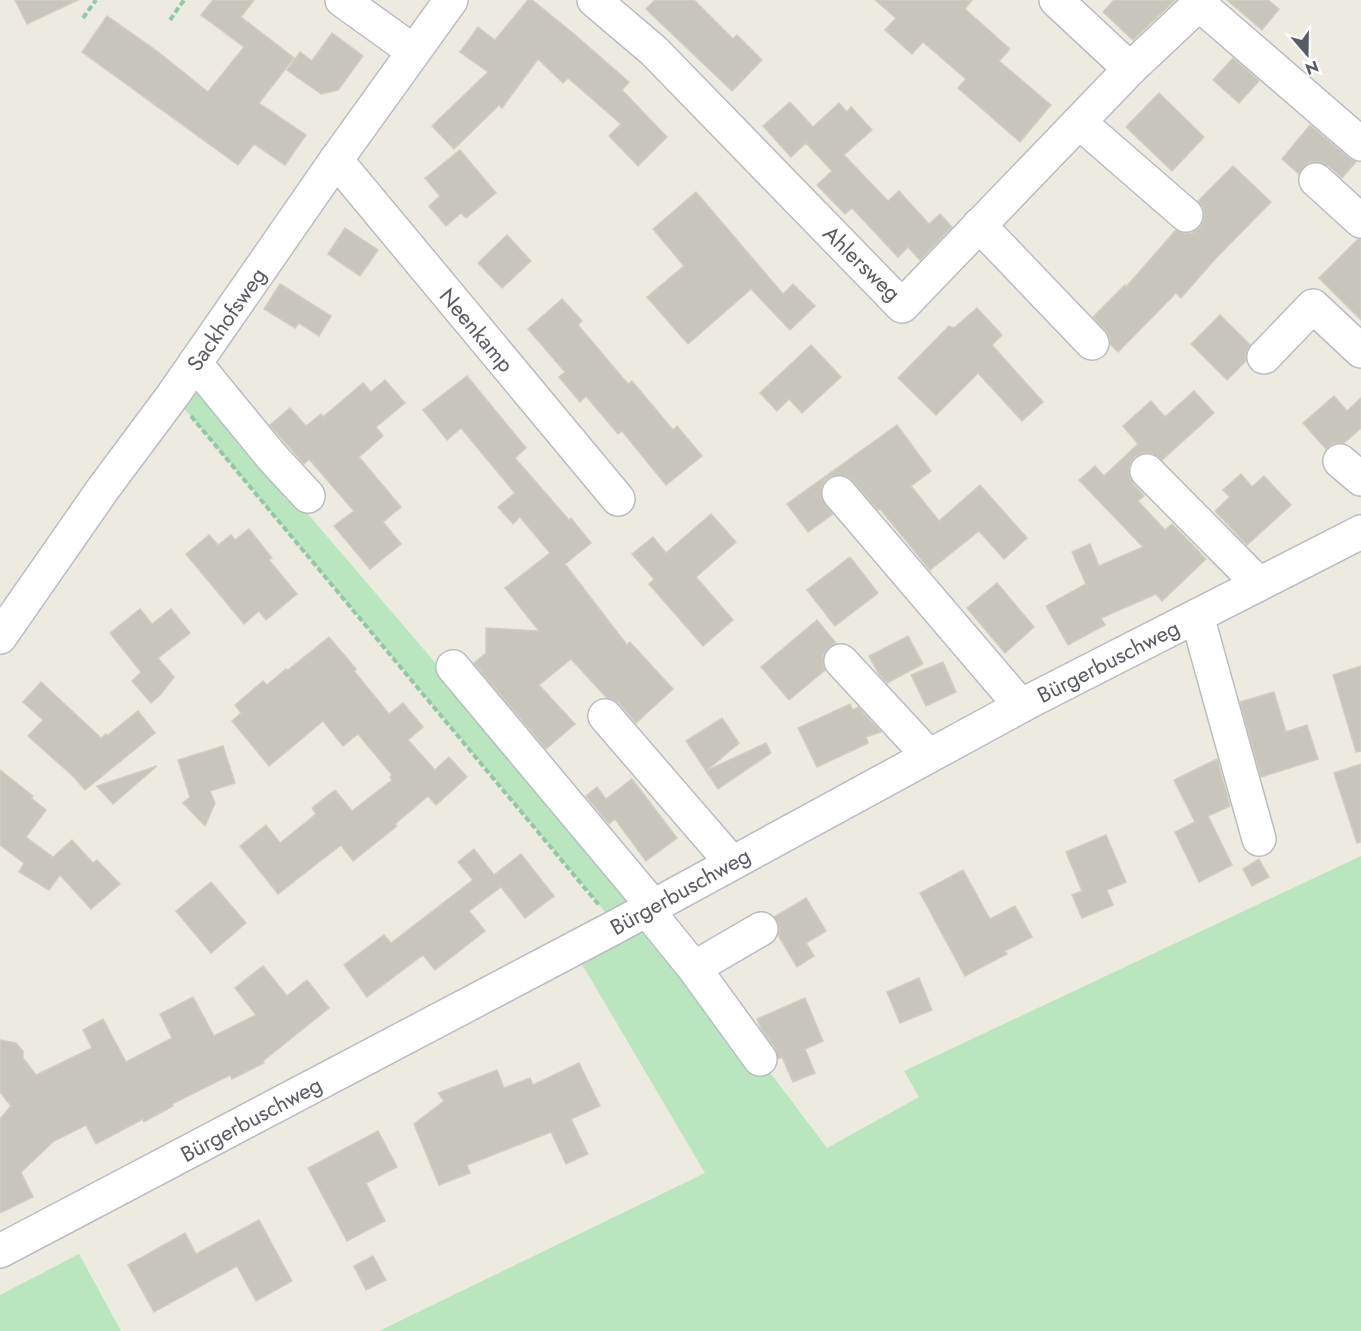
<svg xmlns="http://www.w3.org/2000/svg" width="1361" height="1331" viewBox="0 0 1361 1331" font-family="Jost,sans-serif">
	<rect width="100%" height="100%" fill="#edebdf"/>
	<g fill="#b9e6bf">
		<polygon points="188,374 647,910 617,926 173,395"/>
		<polygon points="1361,856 1361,1331 379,1331 705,1173 573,949 649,912 827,1148 919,1097 904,1071"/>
		<polygon points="79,1254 121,1331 0,1331 0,1295"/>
	</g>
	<g fill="#c7c5bc" stroke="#d1cebd" stroke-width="1.5">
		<polygon points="15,0 78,0 27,24"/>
		<polygon points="213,0 254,0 241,17 294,58 259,103 306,135 285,165 254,144 238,165 82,52 107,16 157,51 208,92 244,47 201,15"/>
		<polygon points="528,0 532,0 574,34 629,82 622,90 667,137 638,166 609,136 621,124 568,78 563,83 538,59 502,108 499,105 454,149 432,126 488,72 460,52 478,27 495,40"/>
		<polygon points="655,0 694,0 733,39 737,35 762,60 732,91 646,9"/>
		<polygon points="875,0 972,0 965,9 1010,49 999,61 1051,105 1020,142 958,88 966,79 923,42 912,54 885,30 896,18"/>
		<polygon points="1114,0 1175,0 1133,40 1103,12"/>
		<polygon points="1227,0 1268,0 1279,9 1262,30"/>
		<polygon points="332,33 363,56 338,90 321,94 287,70 300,52 312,61"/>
		<polygon points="1233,58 1259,81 1239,103 1213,80"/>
		<polygon points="1159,93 1204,137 1172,171 1126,127"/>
		<polygon points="790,102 813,127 839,103 847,112 851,107 872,130 844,155 888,201 899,191 929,224 940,214 952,227 920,260 908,247 898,257 852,208 845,214 817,185 832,171 806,143 791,157 763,126"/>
		<polygon points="1310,125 1349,158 1356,162 1342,178 1329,166 1321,162 1310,162 1303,167 1299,174 1282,159"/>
		<polygon points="460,150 496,193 466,218 461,213 446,226 429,206 440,196 425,178"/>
		<polygon points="1233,166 1271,202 1216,258 1181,298 1176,293 1118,352 1110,344 1110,338 1106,331 1093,317 1125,285 1126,287 1176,230 1183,233 1192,233 1200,228 1204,218 1203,208 1198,201"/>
		<polygon points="696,192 783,294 793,284 815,306 790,330 751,289 688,344 647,297 684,266 653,229"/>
		<polygon points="345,228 378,250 360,276 328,254"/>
		<polygon points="507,235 531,261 502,288 478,263"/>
		<polygon points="1358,239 1361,239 1361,320 1319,278"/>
		<polygon points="280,284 331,316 319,336 299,323 295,328 264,309"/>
		<polygon points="562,299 582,321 578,325 628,384 632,381 673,430 677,426 702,456 666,485 622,431 618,434 586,396 580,402 559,377 565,372 528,329"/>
		<polygon points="977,308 1002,335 992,345 1043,402 1022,421 978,373 936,415 898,378 949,326 954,328"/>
		<polygon points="1220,315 1250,345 1246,352 1246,361 1227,380 1191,344"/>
		<polygon points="811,345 841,377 802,413 789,399 777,411 760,393"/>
		<polygon points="467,376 526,448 515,458 569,520 571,518 591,543 565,564 627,645 630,642 673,689 636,723 619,703 607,698 571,659 539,685 575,724 546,749 474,663 486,653 486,628 539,631 505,588 550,553 520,517 513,524 498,507 515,493 461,428 447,440 423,410"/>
		<polygon points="385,380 405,403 376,427 383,436 359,457 401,507 383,522 401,544 370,569 334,526 354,511 309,459 304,464 270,425 290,408 306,426 321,414 323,417 363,383 371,392"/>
		<polygon points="1194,391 1214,413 1162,460 1151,453 1143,453 1134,457 1129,466 1129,475 1134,485 1144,496 1138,501 1165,530 1172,524 1206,559 1162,601 1156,594 1101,618 1105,625 1068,645 1046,606 1086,584 1072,552 1090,544 1099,566 1143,547 1079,480 1095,466 1104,476 1138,444 1123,426 1151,401 1165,417"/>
		<polygon points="1334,396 1347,411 1361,398 1361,428 1344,443 1334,443 1326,449 1303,423"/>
		<polygon points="897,425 931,471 911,486 939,521 980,485 1027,538 1004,559 979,531 930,570 880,509 878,510 853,481 846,476 836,475 826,479 821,487 821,497 833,514 808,532 787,504"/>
		<polygon points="1241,474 1252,487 1264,476 1291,505 1247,545 1215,511 1230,497 1223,490"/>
		<polygon points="711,514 736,542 696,577 733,620 703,646 649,584 654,579 632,554 653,537 666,553"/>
		<polygon points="249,529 272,558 269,560 297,594 266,620 259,611 244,624 186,554 209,535 218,545 231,535 235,540"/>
		<polygon points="850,557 878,593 835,626 807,590"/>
		<polygon points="997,583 1034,627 1005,653 967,608"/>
		<polygon points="140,609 152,624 171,609 190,633 158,658 174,677 161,694 151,703 132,681 141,672 110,633"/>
		<polygon points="817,620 836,643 828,648 823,655 823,665 825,670 789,700 761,667"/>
		<polygon points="908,636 923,664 887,683 879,674 869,656"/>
		<polygon points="329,637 356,669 354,671 389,714 403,703 423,727 408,740 435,770 449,757 467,777 436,805 428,796 395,824 397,826 353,861 341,845 278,894 240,846 266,825 280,843 316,814 312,808 335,790 352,811 392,780 390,777 392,775 358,734 343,746 323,721 269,766 232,721 241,713 235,705 263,681 267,685 286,669 288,670"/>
		<polygon points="943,662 956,692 926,706 911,675"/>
		<polygon points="1361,666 1361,751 1356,752 1333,675"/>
		<polygon points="41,682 101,738 106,734 108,735 138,711 155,733 85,790 74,777 28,736 43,720 23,702"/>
		<polygon points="1274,692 1286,732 1307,725 1318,759 1261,777 1240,702"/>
		<polygon points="850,704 853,710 858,707 881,732 866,737 868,743 817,767 798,728"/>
		<polygon points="722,718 739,743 706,771 686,741"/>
		<polygon points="766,743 771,753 718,789 706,771"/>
		<polygon points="223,746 235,783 210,791 215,803 205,826 183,803 190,797 178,760"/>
		<polygon points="1217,759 1230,806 1208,816 1232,865 1199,882 1175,832 1195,822 1174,780"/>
		<polygon points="1361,764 1361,842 1357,843 1334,773"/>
		<polygon points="157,766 113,804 97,786"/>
		<polygon points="0,770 33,796 31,798 46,810 26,837 53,857 72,840 93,863 97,860 120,884 91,909 60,875 49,890 19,872 24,863 0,845"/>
		<polygon points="632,779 677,838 646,861 615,819 609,824 586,796 597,787 606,799"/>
		<polygon points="1106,835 1126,882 1107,890 1113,905 1082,918 1072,895 1082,891 1066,852"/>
		<polygon points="474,849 494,875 521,854 554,896 525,918 501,887 469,911 485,931 435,970 423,955 367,997 344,965 384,935 391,943 473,880 458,862"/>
		<polygon points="1259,859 1269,877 1252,886 1243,869"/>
		<polygon points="963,870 990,919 1015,906 1032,937 1005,951 1007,954 965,976 920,893"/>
		<polygon points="211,882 246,923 211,953 176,911"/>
		<polygon points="806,898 826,931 806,943 814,956 797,967 778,935 780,928 774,917"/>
		<polygon points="263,966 287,996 307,980 329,1008 263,1061 264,1063 232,1079 230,1075 172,1104 173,1106 144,1122 143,1119 96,1144 86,1125 54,1141 21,1172 33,1197 0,1213 0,1119 11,1106 0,1092 0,1040 16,1043 23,1051 23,1058 36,1075 92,1048 83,1030 103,1019 126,1062 172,1038 160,1014 193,997 214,1036 256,1015 235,988"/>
		<polygon points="919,978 932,1010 900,1023 887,992"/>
		<polygon points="805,998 823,1041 805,1049 815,1073 793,1082 782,1057 778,1059 775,1048 762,1030 757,1019"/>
		<polygon points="579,1063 600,1106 571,1119 588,1154 566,1164 551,1132 467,1165 470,1173 439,1185 414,1124 444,1101 438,1093 497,1070 504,1088 530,1078 533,1085"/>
		<polygon points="378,1131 397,1167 366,1183 385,1221 347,1241 308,1168"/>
		<polygon points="259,1220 292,1281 256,1301 237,1266 154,1312 128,1265 185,1233 196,1254"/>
		<polygon points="373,1256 386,1280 366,1290 354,1266"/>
	</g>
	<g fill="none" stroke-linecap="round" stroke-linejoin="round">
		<g stroke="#babcc2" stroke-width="36">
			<g id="minor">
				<polyline points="342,0 413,51"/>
				<polyline points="594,0 654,51 902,306 1130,69 1056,0"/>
				<polyline points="1130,69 1199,4 1361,144"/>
				<polyline points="1079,122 1186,215"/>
				<polyline points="336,160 618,499"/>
				<polyline points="1316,180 1361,221"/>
				<polyline points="979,225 1092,343"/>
				<polyline points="1264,357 1313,306 1361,351"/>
				<polyline points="195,363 272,457 308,496"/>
				<polyline points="1340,461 1361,479"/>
				<polyline points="1147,471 1259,584"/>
				<polyline points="839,493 1021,706"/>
				<polyline points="1197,616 1259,839"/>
				<polyline points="0,637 103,489 173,395 336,160 451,0"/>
				<polyline points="841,661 929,756"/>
				<polyline points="453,667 653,906"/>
				<polyline points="605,716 732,863"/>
				<polyline points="647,910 694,968 760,1059"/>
				<polyline points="694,968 761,929"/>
				<polyline points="0,1251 617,926 1032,700 1361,532"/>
			</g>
		</g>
		<g stroke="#92c7a8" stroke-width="4" stroke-dasharray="6 3" stroke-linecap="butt">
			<polyline points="83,18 96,0"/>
			<polyline points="170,20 184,0"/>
			<polyline points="191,416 599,905"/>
		</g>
		<use href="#minor" stroke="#fff" stroke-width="33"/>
	</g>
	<g text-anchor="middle" stroke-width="6" stroke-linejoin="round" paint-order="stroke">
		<g font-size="22" fill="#585b61" stroke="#fff">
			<text transform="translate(862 263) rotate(44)" y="8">Ahlersweg</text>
			<text transform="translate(226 319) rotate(-55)" y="8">Sackhofsweg</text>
			<text transform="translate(477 330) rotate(50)" y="8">Neenkamp</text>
			<text transform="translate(1108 661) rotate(-27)" y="8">Bürgerbuschweg</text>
			<text transform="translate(680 891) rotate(-29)" y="8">Bürgerbuschweg</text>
			<text transform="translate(251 1119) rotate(-28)" y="8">Bürgerbuschweg</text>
		</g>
	</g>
	<g transform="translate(1307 54) rotate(160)" stroke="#ffffff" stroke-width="4.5" paint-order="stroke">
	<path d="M0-4.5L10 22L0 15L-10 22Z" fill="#585b61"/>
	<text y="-9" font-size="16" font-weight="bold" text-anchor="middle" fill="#585b61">N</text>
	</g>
</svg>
